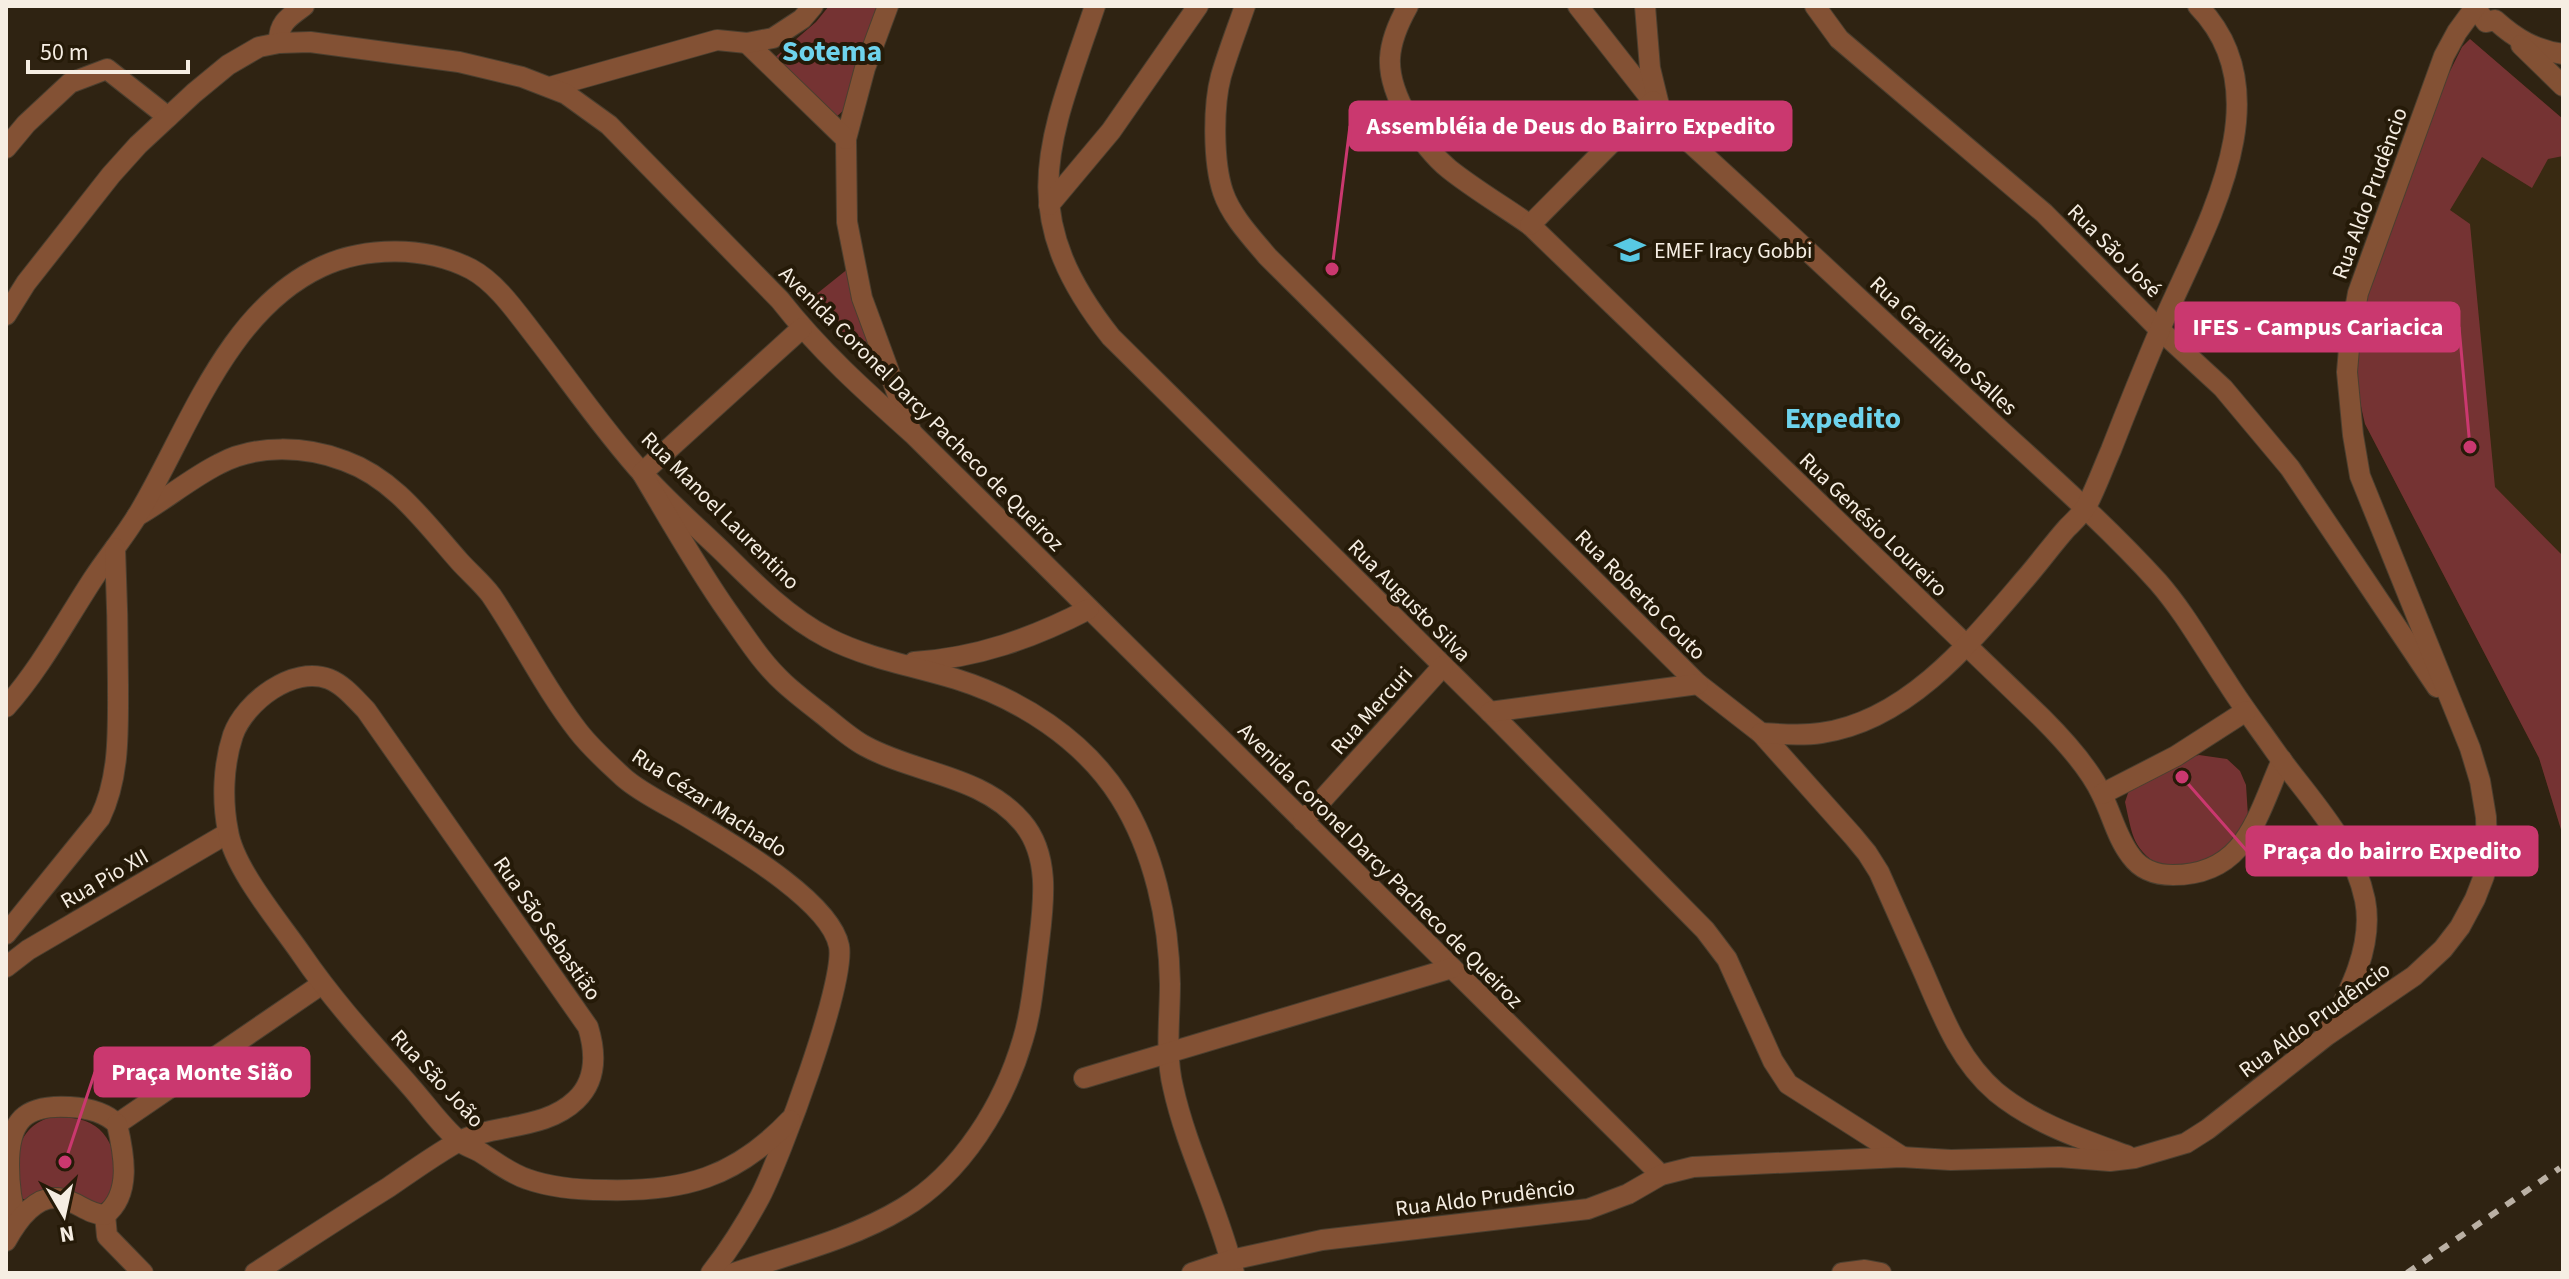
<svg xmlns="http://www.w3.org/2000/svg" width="2569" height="1279" viewBox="0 0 2569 1279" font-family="'Source Sans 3',sans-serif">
	<rect width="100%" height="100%" fill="#2f2312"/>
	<polygon fill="#392a12" points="2470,39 2563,119 2563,836 2539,758 2365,424 2462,47"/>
	<g fill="#753333">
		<polygon points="829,6 878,6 844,110 836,117 772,60 816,22"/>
		<path d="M 2470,39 L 2563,119 L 2563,156 L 2548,159 L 2532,188 L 2482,157 L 2450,210 L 2470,224 L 2495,487 L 2563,556 L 2563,836 L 2539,758 L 2365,424 C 2356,386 2353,362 2357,323 L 2444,83 L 2462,47 Z"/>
		<polygon points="849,268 885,379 809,300"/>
		<path d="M 2199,755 L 2227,759 L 2240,771 L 2246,785 L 2248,816 L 2225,857 L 2165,869 C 2132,849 2133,838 2125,802 L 2129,790 L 2185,759 Z"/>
		<path d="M 51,1117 C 66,1117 82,1117 95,1126 C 119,1142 125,1189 99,1205 C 72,1192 54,1176 28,1200 L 19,1198 C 15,1165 12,1129 51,1117 Z"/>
	</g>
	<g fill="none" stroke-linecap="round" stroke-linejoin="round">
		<g stroke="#4b3f2f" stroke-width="22">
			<g id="minor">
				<polyline points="888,6 865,68 846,139 847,222 862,298 911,431"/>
				<path d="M 1095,6 C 1049,142 1012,212 1111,337 L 1490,712 L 1705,930 L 1727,959 L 1773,1061 L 1788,1084 L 1901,1156"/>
				<path d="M 1245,6 C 1237,29 1228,52 1221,76 C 1213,106 1213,162 1223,192 C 1231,216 1252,238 1268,257 L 1698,684 L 1761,733 L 1853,836 L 1867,853 L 1879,872 C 1894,906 1909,940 1924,973 C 1943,1017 1959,1060 1996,1092 C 2035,1124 2082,1139 2128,1156"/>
				<path d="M 1408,6 C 1399,22 1391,39 1390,58 C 1388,94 1422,147 1449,169 C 1474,189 1503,206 1530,225 L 2042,718 C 2063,739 2090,769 2102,795 C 2112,815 2117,838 2131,856 C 2141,870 2156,875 2173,875 C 2246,875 2257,816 2282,760"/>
				<path d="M 1578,6 L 1662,113 L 1685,138 C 1781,225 1875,314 1970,402 C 2033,461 2100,518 2158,582 C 2185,613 2204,648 2227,682 C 2242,706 2259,728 2275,751 C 2309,799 2353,841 2365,900 C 2374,946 2349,993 2328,1032"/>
				<polyline points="1645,6 1650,68 1659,105"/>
				<polyline points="1815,6 1839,39 2044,213 2160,330 2223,388 2290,468 2437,687"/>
				<path d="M 2474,6 L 2486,22 L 2495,20 C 2516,39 2535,50 2563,54"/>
				<path d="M 279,43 C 278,23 289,17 304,6"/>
				<polyline points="747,43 846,139"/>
				<polyline points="2521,45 2563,86"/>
				<polyline points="550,87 717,40 747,43 773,38 802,19 813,6"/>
				<polyline points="6,148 26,124 70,83 107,69 168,117"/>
				<polyline points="1049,205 1111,131 1198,6"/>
				<polyline points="1530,225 1653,101"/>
				<path d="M 6,315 L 26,283 L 111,175 L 138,145 L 194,93 L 228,65 L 259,47 L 279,43 L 310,42 L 459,62 L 522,77 L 566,94 L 609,125 L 780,300 C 819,350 866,392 913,434 L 1661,1175"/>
				<path d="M 137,516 C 165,500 191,478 219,464 C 256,444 306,446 345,461 C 395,479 426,524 460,562 C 470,573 482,583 491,595 C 521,639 545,689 578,731 C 591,748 608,763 623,777 C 642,794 668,805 689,818 C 728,842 830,900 839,946 C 846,983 780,1158 760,1197 C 746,1223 729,1250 711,1273"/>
				<path d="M 914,662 C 977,658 1033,638 1089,609"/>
				<path d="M 6,707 C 40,669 65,622 93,579 C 108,556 126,535 140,511 C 189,428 227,311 321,267 C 366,246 426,246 471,269 C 497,283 517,313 535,336 C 570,381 604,431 643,474 C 668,502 697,527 724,553 C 755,584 789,618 828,638 C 867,658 913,666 956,679 C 1020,699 1083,739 1120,797 C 1154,851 1169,920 1170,984 C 1170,1018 1165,1054 1173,1087 C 1187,1151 1219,1210 1234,1273"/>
				<polyline points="1490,712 1698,684"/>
				<path d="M 1761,733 C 1781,734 1801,736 1821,733 C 1908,721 1972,641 2025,579 C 2039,563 2052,545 2067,528 C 2074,521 2082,514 2087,505 C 2096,488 2103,468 2111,450 C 2127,409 2144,367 2161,327 C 2201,233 2287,97 2198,6"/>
				<polyline points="2102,794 2176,756 2246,711"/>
				<polyline points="1303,821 1443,666"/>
				<path d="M 6,934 L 100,818 C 120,777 118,730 118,684 C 118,639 117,593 115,548"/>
				<polyline points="6,967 28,950 228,833"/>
				<polyline points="1084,1078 1452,968"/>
				<polyline points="117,1124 322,984"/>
				<polyline points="105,1215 107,1236 143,1273"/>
				<path d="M 17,1221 C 11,1202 9,1186 9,1165 C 9,1121 24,1104 70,1107 C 87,1108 105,1112 117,1124"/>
				<path d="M 6,1241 C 17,1221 36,1192 63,1199 C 79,1203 88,1214 105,1215 C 132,1194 124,1154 117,1124"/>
				<path d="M 255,1273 C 300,1244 344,1215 389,1187 C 411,1172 433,1156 456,1143 C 492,1123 544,1131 576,1100 C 597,1080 596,1053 588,1027 L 366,710 C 355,699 344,685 329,679 C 293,665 245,702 233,735 C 223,765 222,801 228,831 C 234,869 280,923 302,955 C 334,1002 373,1044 410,1086 C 426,1104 441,1126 459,1141 C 465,1146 473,1148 480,1152 C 496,1162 509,1173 527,1179 C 552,1188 579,1190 605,1190 C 683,1192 735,1178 790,1120"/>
				<path d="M 734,1273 C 790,1254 852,1239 903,1208 C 962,1173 1004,1104 1023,1039 C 1032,1010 1034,979 1038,950 C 1043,908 1052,857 1022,822 C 982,775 916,774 865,746 C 850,738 836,725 822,714 C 809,704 796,694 784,683 C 761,662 746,637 728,612 C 697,568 670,520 642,473 L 802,328"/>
				<polyline points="1192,1273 1231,1260 1322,1240 1588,1209 1628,1194 1661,1175 1693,1167 1901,1157 1951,1160 2059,1157 2110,1161 2135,1158 2186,1143 2208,1129 2326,1036 2414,976 2443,949 2460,927 2475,899 2484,876 2487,851 2486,817 2480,781 2470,748 2360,476 2353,435 2347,372 2350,337 2358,293 2444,56 2457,32 2476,6"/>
				<polyline points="1842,1273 1865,1270 1881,1273"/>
			</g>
		</g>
		<use href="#minor" stroke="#835134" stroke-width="20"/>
		<polyline stroke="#bab0a4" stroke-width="6" stroke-dasharray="10 10" stroke-linecap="butt" points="2407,1273 2560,1168"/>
	</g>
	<defs>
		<g id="school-bare" transform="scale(2.4)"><path d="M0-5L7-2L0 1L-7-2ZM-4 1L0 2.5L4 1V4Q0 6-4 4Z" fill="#58c9e3" stroke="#251a08" stroke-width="2.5" paint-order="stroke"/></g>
	</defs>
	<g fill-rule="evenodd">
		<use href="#school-bare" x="1630" y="250"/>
	</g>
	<g text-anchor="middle" stroke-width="8" stroke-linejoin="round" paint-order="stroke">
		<g font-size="22" fill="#f6eee3" stroke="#251a08">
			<text transform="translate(2369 193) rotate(-70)" y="8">Rua Aldo Prudêncio</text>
			<text transform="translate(2115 250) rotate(45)" y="8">Rua São José</text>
			<text transform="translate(1944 345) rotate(43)" y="8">Rua Graciliano Salles</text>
			<text transform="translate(922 408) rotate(45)" y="8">Avenida Coronel Darcy Pacheco de Queiroz</text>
			<text transform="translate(721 510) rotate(45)" y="8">Rua Manoel Laurentino</text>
			<text transform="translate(1874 524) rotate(44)" y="8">Rua Genésio Loureiro</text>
			<text transform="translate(1641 594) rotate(45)" y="8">Rua Roberto Couto</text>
			<text transform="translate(1410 600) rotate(45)" y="8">Rua Augusto Silva</text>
			<text transform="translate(1371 710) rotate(-48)" y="8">Rua Mercuri</text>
			<text transform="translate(710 802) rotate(33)" y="8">Rua Cézar Machado</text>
			<text transform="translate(1381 865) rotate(45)" y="8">Avenida Coronel Darcy Pacheco de Queiroz</text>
			<text transform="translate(104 878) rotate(-30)" y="8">Rua Pio XII</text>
			<text transform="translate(548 928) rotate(55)" y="8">Rua São Sebastião</text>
			<text transform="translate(2314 1019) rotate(-36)" y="8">Rua Aldo Prudêncio</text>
			<text transform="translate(438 1078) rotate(47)" y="8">Rua São João</text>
			<text transform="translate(1485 1197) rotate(-7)" y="8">Rua Aldo Prudêncio</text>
		</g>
		<g font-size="22" fill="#f6eee3" stroke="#251a08" text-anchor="start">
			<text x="1654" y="258">EMEF Iracy Gobbi</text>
		</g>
		<g font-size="30" font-weight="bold" fill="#6ed3ec" stroke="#251a08">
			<text x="832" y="61">Sotema</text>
			<text x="1843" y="428">Expedito</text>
		</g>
	</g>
	<path fill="none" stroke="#ca386f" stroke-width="3" d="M1332 269L1350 126M2470 447L2459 327M2182 777L2247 851M65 1162L95 1072"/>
	<g fill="#ca386f" stroke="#251a08" stroke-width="3">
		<circle cx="1332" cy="269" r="8"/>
		<circle cx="2470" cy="447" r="8"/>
		<circle cx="2182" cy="777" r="8"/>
		<circle cx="65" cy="1162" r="8"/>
	</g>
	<g fill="#ca386f" stroke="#ca386f" stroke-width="3">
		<rect x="1350" y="102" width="441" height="48" rx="8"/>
		<rect x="2176" y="303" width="283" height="48" rx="8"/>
		<rect x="2247" y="827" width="290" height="48" rx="8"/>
		<rect x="95" y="1048" width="214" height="48" rx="8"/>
	</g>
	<g font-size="24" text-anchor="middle" font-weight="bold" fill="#fff">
		<text x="1571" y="134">Assembléia de Deus do Bairro Expedito</text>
		<text x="2318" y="335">IFES - Campus Cariacica</text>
		<text x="2392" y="859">Praça do bairro Expedito</text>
		<text x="202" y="1080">Praça Monte Sião</text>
	</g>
	<rect width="2569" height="1279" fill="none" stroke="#f6eee3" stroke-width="16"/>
	<g transform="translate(64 1215) rotate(171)" stroke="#251a08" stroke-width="6" paint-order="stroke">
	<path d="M0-6L14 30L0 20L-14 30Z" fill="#f6eee3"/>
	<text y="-12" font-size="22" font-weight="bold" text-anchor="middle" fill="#f6eee3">N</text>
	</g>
	<path d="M28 60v12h160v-12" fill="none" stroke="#f6eee3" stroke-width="4"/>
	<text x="40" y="60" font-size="24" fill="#f6eee3" stroke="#251a08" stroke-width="6" paint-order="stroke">50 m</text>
</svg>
